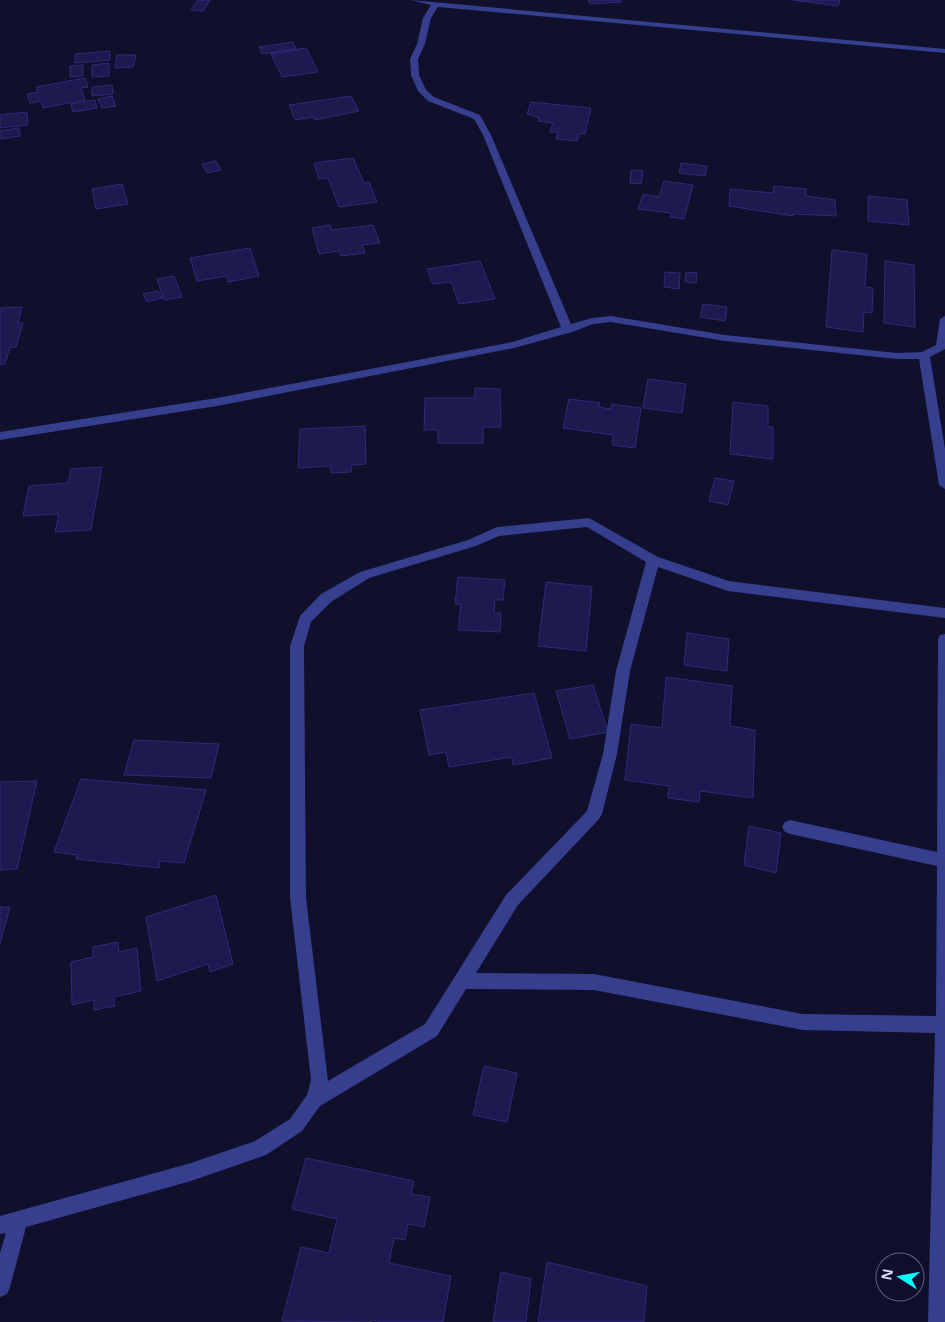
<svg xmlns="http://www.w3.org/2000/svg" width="945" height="1322" viewBox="0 0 945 1322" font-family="'Noto Sans',sans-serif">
	<rect width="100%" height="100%" fill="#100f2c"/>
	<g fill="#1e194e" stroke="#302a7c">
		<polygon points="198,0 210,0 203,11 191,10"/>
		<polygon points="588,0 621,0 622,2 590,4"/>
		<polygon points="793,0 840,0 838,6"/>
		<polygon points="293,42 296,49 262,54 259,47"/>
		<polygon points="306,48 318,72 282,77 271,54"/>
		<polygon points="110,51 110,60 75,63 75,54"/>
		<polygon points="117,55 136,55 133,67 115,68"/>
		<polygon points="109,63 109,76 92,77 92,65"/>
		<polygon points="83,65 83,76 70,77 70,66"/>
		<polygon points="85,78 88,87 81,88 85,100 43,108 41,101 30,103 27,94 38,92 36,87"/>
		<polygon points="112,85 113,94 92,96 92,87"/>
		<polygon points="112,96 116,106 102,108 98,99"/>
		<polygon points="351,96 359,111 315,120 314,117 295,120 289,105"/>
		<polygon points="95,100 97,108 73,112 71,104"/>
		<polygon points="531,102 591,108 585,134 579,134 577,141 556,139 558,132 550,132 553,123 538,121 539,118 527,114"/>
		<polygon points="27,112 28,125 0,128 0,115"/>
		<polygon points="19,128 20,136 0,139 0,131"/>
		<polygon points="353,158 364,183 369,182 377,202 339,207 328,178 319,179 314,163"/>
		<polygon points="216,161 221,170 207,173 202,164"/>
		<polygon points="681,163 707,166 705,176 679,173"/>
		<polygon points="631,170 643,171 641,184 630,183"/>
		<polygon points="664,181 693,185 684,219 670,217 671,213 638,209 643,194 659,197"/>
		<polygon points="122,184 128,204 96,209 92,189"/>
		<polygon points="774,186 806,189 806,196 835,200 836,216 793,214 793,216 729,206 730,189 773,193"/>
		<polygon points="868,196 907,200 909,225 868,221"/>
		<polygon points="330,225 332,230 373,225 380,243 362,245 365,253 341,256 339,251 319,254 312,228"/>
		<polygon points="250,248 259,276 228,282 227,276 197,281 190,258"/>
		<polygon points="832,250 867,254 865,287 873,288 872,313 864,312 863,332 826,327"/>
		<polygon points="480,261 495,299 459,304 451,282 433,284 427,269"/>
		<polygon points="885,261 914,265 915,327 884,323"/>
		<polygon points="665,272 680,273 679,289 664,287"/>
		<polygon points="686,272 697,273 696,283 685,282"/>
		<polygon points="174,276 182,297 164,300 157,279"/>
		<polygon points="158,291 162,298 147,302 143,294"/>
		<polygon points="703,304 727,307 725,321 700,317"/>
		<polygon points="22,307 18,323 23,323 16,347 10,347 5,364 0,365 0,308"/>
		<polygon points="648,379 686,384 682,413 643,408"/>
		<polygon points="475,388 500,389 501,427 483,427 483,443 438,443 438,430 424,430 425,398 475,398"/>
		<polygon points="569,399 600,403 599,407 611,409 612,404 641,408 635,448 612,445 613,435 563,428"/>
		<polygon points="733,402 768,406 768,427 773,427 773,459 730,454"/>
		<polygon points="365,426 366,464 352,465 351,472 331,473 331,466 298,468 300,429"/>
		<polygon points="102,467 91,530 55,532 59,514 23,516 29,486 68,483 71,469"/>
		<polygon points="715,478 734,481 728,505 709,501"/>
		<polygon points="458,577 505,580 503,600 495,600 494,613 501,613 500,632 458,630 461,604 455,604"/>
		<polygon points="546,582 592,587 586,651 538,646"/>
		<polygon points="687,633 729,639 727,671 684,665"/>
		<polygon points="666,677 732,686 730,726 755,730 753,798 700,791 699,802 668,798 669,786 625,780 631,724 662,728"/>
		<polygon points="593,685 608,732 570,739 556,691"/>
		<polygon points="534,693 552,758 513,765 512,757 449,767 446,752 429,755 420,710"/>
		<polygon points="134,740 219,744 211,778 124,775"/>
		<polygon points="81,779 206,790 184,863 160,861 159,868 76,859 77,855 54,852"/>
		<polygon points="37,781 17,869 0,870 0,782"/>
		<polygon points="749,826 781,833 776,873 744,865"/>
		<polygon points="216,895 233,964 210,972 208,964 157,981 146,917"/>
		<polygon points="0,907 10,907 0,944"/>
		<polygon points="118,942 119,952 137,948 141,991 114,997 115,1006 94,1010 94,1000 72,1005 71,962 93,957 93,947"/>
		<polygon points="484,1066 517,1073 507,1122 473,1115"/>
		<polygon points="306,1158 414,1181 411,1194 430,1197 424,1227 408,1224 405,1240 394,1238 389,1263 451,1276 443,1322 381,1322 372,1320 371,1322 282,1321 301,1247 329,1253 337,1219 292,1209"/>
		<polygon points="547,1262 647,1286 644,1322 538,1322"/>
		<polygon points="501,1272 531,1279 526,1322 493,1322"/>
	</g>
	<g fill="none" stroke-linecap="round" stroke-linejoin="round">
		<g fill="#363e8e" fill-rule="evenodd">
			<polygon points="411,0 945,49 945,53 438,7 431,18 425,44 418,59 419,75 426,90 434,97 480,115 491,135 571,324 592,318 611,316 725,335 897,353 922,352 936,345 940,319 945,316 945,349 930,357 945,449 945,489 939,485 919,359 897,359 725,341 611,322 593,324 572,332 514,348 217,406 0,440 0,432 217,398 512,342 561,327 483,135 474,119 428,101 418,91 411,75 410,59 417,44 423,18 431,5"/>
			<path d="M 589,518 L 658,557 L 729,581 L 945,608 L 945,618 L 728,591 L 658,567 L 630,671 L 617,754 L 602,814 L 599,819 L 518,905 L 476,973 L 594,974 L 803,1014 L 936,1016 L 937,866 L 790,834 L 785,832 L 782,827 L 785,822 L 790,820 L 937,852 L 938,639 L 940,635 L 945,634 L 945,1322 L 928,1322 L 935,1033 L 803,1030 L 594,990 L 466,989 L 437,1036 L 320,1106 L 302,1131 L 266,1155 L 191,1181 L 26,1227 L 10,1287 L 7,1294 L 0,1297 L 0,1253 L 6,1233 L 0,1234 L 0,1216 L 191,1163 L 255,1141 L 290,1119 L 307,1095 L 311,1080 L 290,898 L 290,646 L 300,616 L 321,594 L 360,572 L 468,540 L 497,527 ZM 587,527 L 646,562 L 616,671 L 603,754 L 587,811 L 506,895 L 425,1024 L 328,1081 L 306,898 L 304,646 L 311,622 L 331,602 L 369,578 L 476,546 L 499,536 Z"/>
		</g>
	</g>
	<g transform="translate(900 1277) rotate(281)"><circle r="24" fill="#100f2c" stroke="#606080"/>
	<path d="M0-4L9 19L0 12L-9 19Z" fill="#05fffa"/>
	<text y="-8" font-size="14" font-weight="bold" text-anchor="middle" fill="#d9daff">N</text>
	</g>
</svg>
